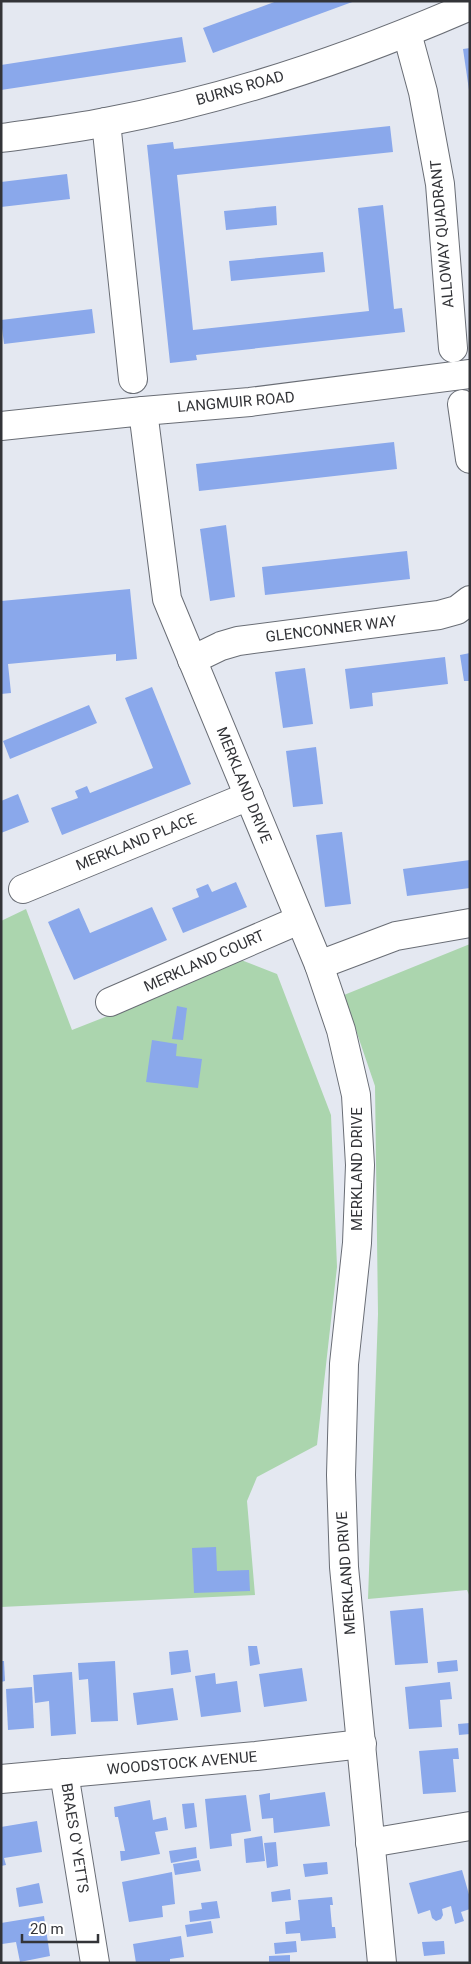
<svg xmlns="http://www.w3.org/2000/svg" width="471" height="1964" viewBox="0 0 471 1964" font-family="Roboto,sans-serif">
	<rect width="100%" height="100%" fill="#e4e8f1"/>
	<g fill="#abd5ae">
		<polygon points="26,909 72,1030 184,986 236,958 277,974 331,1115 337,1267 317,1445 257,1477 247,1501 255,1595 1,1607 1,921"/>
		<polygon points="470,944 470,1597 467,1590 368,1599 378,1314 375,1086 344,995"/>
	</g>
	<g fill="#8aa8eb">
		<polygon points="277,1 355,1 213,53 203,28"/>
		<polygon points="182,37 186,62 1,90 1,65"/>
		<polygon points="470,48 470,90 469,90 463,49"/>
		<polygon points="390,126 393,152 177,175 193,330 369,311 358,208 383,205 394,309 402,308 405,332 196,355 197,360 170,363 147,145 173,142 174,149"/>
		<polygon points="67,174 70,199 1,207 1,182"/>
		<polygon points="276,206 277,225 226,230 224,211"/>
		<polygon points="323,252 325,272 231,281 229,261"/>
		<polygon points="92,309 95,333 4,344 1,320"/>
		<polygon points="394,442 397,469 199,491 196,464"/>
		<polygon points="226,525 235,597 210,601 200,529"/>
		<polygon points="407,551 410,579 265,595 262,567"/>
		<polygon points="130,589 137,659 116,661 116,654 8,664 11,693 1,694 1,601"/>
		<polygon points="470,653 470,681 464,681 460,655"/>
		<polygon points="445,657 448,684 372,693 373,706 350,709 345,669"/>
		<polygon points="305,668 313,724 283,728 275,672"/>
		<polygon points="152,687 191,784 62,835 51,808 78,798 75,791 87,786 90,793 153,768 125,698"/>
		<polygon points="89,705 97,723 10,759 3,741"/>
		<polygon points="316,747 323,804 293,807 286,751"/>
		<polygon points="18,794 29,822 1,833 1,801"/>
		<polygon points="342,832 351,904 325,907 316,835"/>
		<polygon points="470,860 470,888 407,896 403,869"/>
		<polygon points="236,882 247,907 183,933 172,908 199,897 196,889 208,884 212,892"/>
		<polygon points="152,907 167,940 74,980 48,922 79,908 90,933"/>
		<polygon points="177,1006 187,1008 183,1040 172,1039"/>
		<polygon points="152,1040 177,1044 176,1056 202,1059 198,1088 146,1082"/>
		<polygon points="216,1547 217,1571 249,1570 250,1591 194,1593 192,1548"/>
		<polygon points="423,1608 428,1663 395,1665 390,1611"/>
		<polygon points="248,1646 257,1646 260,1664 250,1666"/>
		<polygon points="188,1650 191,1672 171,1675 169,1652"/>
		<polygon points="457,1660 458,1671 438,1673 437,1662"/>
		<polygon points="1,1661 4,1661 5,1681 1,1682"/>
		<polygon points="115,1661 118,1721 91,1722 88,1679 79,1680 78,1663"/>
		<polygon points="302,1668 307,1701 264,1707 259,1674"/>
		<polygon points="72,1672 76,1734 51,1736 49,1701 35,1703 33,1675"/>
		<polygon points="215,1673 216,1684 237,1681 241,1712 201,1717 195,1676"/>
		<polygon points="450,1682 452,1699 440,1700 442,1727 409,1729 405,1687"/>
		<polygon points="32,1687 34,1728 8,1730 6,1689"/>
		<polygon points="173,1688 178,1720 137,1725 133,1693"/>
		<polygon points="470,1723 470,1734 459,1735 458,1724"/>
		<polygon points="458,1748 459,1759 453,1759 456,1792 423,1794 419,1751"/>
		<polygon points="325,1792 330,1826 274,1833 273,1818 262,1819 259,1795 270,1793 270,1800"/>
		<polygon points="246,1795 251,1831 231,1834 232,1846 210,1849 205,1799"/>
		<polygon points="150,1800 153,1820 166,1817 168,1830 155,1832 160,1854 121,1861 120,1851 125,1851 118,1817 115,1817 114,1807"/>
		<polygon points="194,1803 197,1827 185,1829 182,1804"/>
		<polygon points="37,1821 42,1852 4,1858 6,1865 1,1866 1,1827"/>
		<polygon points="262,1836 265,1861 246,1863 244,1839"/>
		<polygon points="276,1842 278,1866 267,1868 264,1843"/>
		<polygon points="196,1847 197,1858 171,1863 169,1851"/>
		<polygon points="199,1860 201,1871 175,1875 173,1864"/>
		<polygon points="327,1862 328,1874 305,1877 303,1864"/>
		<polygon points="462,1870 470,1898 470,1909 461,1912 464,1921 455,1924 451,1906 442,1909 443,1915 441,1919 436,1921 432,1918 430,1910 418,1914 409,1883"/>
		<polygon points="172,1872 175,1904 162,1906 163,1917 129,1922 122,1882"/>
		<polygon points="39,1883 43,1903 19,1907 16,1888"/>
		<polygon points="290,1889 291,1900 272,1902 271,1892"/>
		<polygon points="332,1897 333,1905 330,1905 332,1927 335,1927 336,1938 301,1941 300,1933 286,1934 285,1922 300,1920 298,1900"/>
		<polygon points="217,1901 220,1918 190,1922 189,1911 202,1909 201,1903"/>
		<polygon points="44,1916 50,1956 20,1962 16,1942 2,1944 1,1923"/>
		<polygon points="211,1921 213,1933 187,1937 185,1925"/>
		<polygon points="181,1936 184,1957 170,1959 170,1963 136,1963 133,1944"/>
		<polygon points="296,1941 297,1952 275,1954 274,1943"/>
		<polygon points="444,1941 445,1954 424,1956 422,1942"/>
		<polygon points="290,1955 290,1963 269,1963 269,1956"/>
	</g>
	<g fill="none" stroke-linecap="round" stroke-linejoin="round">
		<g stroke="#696d75" stroke-width="30">
			<g id="minor">
				<polyline points="407,33 423,92 440,184 453,348"/>
				<polyline points="106,122 133,379"/>
				<path d="M 1,138 C 36,133 72,129 106,122 C 229,99 355,56 470,6"/>
				<polyline points="462,404 470,459"/>
				<polyline points="143,411 250,402 470,374"/>
				<polyline points="192,660 221,646 238,641 439,615 457,610 470,600"/>
				<polyline points="23,889 249,796"/>
				<polyline points="319,965 396,936 470,923"/>
				<polyline points="110,1002 299,920"/>
				<polyline points="64,1773 95,1963"/>
				<polyline points="1,1779 256,1756 362,1744"/>
				<polyline points="370,1843 470,1826"/>
			</g>
		</g>
		<g stroke="#696d75" stroke-width="30">
			<polyline id="tertiary" points="1,426 143,411 167,599 319,965 341,1030 356,1095 360,1165 357,1243 344,1364 341,1475 344,1567 382,1963"/>
		</g>
		<use href="#minor" stroke="#fff" stroke-width="28"/>
		<use href="#tertiary" stroke="#fff" stroke-width="28"/>
	</g>
	<g text-anchor="middle" stroke-width="4" stroke-linejoin="round" paint-order="stroke">
		<g font-size="15" fill="#333438" stroke="#fff">
			<text transform="translate(240 88) rotate(-16)" y="5">BURNS ROAD</text>
			<text transform="translate(442 234) rotate(-95)" y="5">ALLOWAY QUADRANT</text>
			<text transform="translate(236 402) rotate(-5)" y="5">LANGMUIR ROAD</text>
			<text transform="translate(331 629) rotate(-7)" y="5">GLENCONNER WAY</text>
			<text transform="translate(244 785) rotate(68)" y="5">MERKLAND DRIVE</text>
			<text transform="translate(136 842) rotate(-22)" y="5">MERKLAND PLACE</text>
			<text transform="translate(204 961) rotate(-24)" y="5">MERKLAND COURT</text>
			<text transform="translate(357 1169) rotate(-90)" y="5">MERKLAND DRIVE</text>
			<text transform="translate(346 1573) rotate(-94)" y="5">MERKLAND DRIVE</text>
			<text transform="translate(182 1763) rotate(-5)" y="5">WOODSTOCK AVENUE</text>
			<text transform="translate(75 1838) rotate(81)" y="5">BRAES O' YETTS</text>
		</g>
	</g>
	<rect width="471" height="1964" fill="none" stroke="#333438" stroke-width="5"/>
	<path d="M22 1934v8h76v-8" fill="none" stroke="#333438" stroke-width="2.5"/>
	<text x="30" y="1934" font-size="15" fill="#333438" stroke="#ffffff" stroke-width="4" paint-order="stroke">20 m</text>
</svg>
